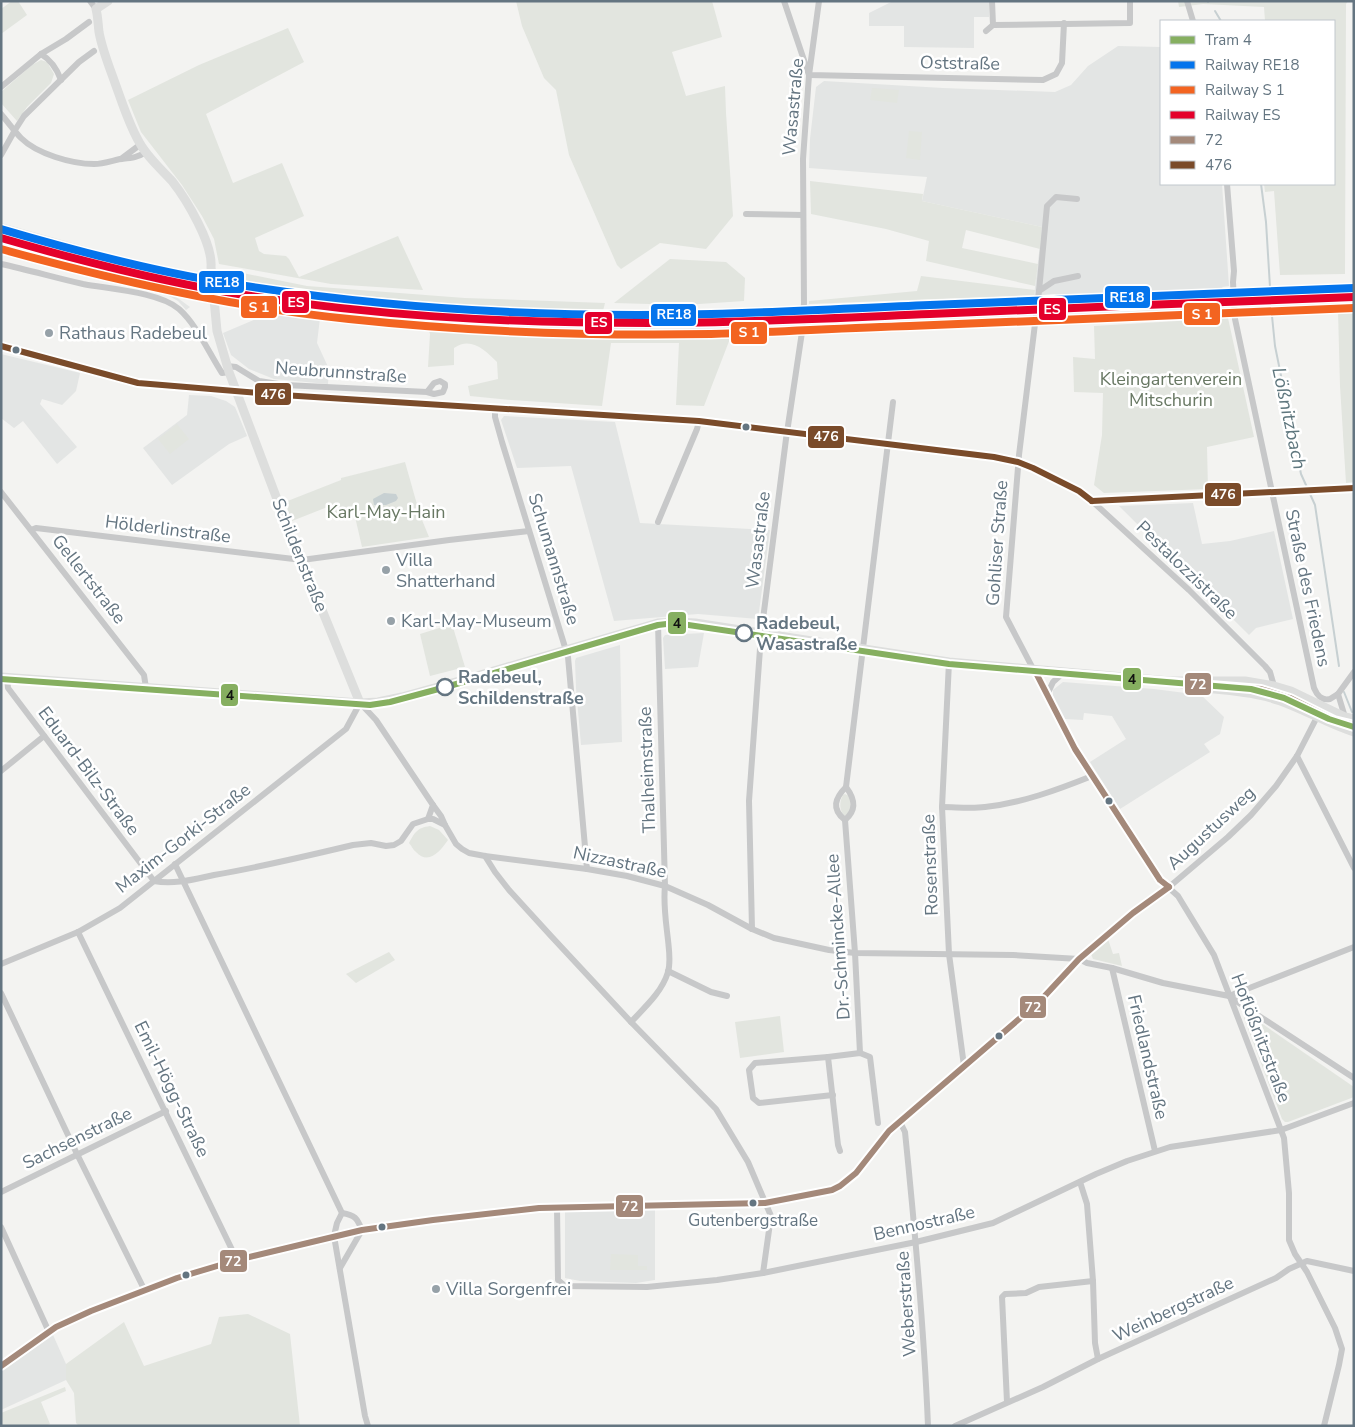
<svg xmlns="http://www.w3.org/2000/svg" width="1355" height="1427" viewBox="0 0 1355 1427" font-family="'Nunito Sans',sans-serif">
	<rect width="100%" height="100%" fill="#f3f3f1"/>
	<g fill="#e3e5e4">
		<polygon points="893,1 989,1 989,17 974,17 974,48 904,47 904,26 869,26 869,13"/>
		<polygon points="1118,46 1161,47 1161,184 1222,184 1229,286 1222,287 1225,290 1354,284 1354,307 723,331 680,335 577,334 428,328 320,318 317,343 329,369 328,384 274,379 249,369 231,355 223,333 270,313 205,297 168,291 190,307 186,310 178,301 169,296 147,289 31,261 1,253 1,223 108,253 198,274 262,284 384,298 508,307 603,311 674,310 796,307 1053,297 1056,294 1034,296 1042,227 922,201 927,177 809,168 810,139 816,87 824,81 943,88 1055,92 1071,85 1088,66"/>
		<polygon points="1,354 80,373 76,391 62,405 42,399 40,404 77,447 57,464 23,421 14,428 1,418"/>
		<polygon points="189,395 211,396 226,401 235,407 247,436 229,444 172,485 143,448 187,415"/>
		<polygon points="504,416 615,422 640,523 770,530 758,619 698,614 614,621 571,466 517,468 501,420"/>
		<polygon points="1193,503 1202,544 1230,541 1274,531 1293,619 1256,628 1249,635 1119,506"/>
		<polygon points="704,633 698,667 665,669 663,638 665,635"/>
		<polygon points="620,645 622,742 581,745 576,688 575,661 576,658"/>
		<polygon points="1063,682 1154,689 1201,695 1224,717 1220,734 1204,744 1210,752 1120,809 1090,762 1126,739 1112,716 1084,713 1083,720 1065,719 1053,699 1053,690"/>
		<polygon points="655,1209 655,1280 636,1283 580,1281 565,1278 565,1210"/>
		<polygon points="53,1335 66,1364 66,1380 1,1410 1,1372"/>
	</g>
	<g fill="#e2e5df">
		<polygon points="12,1 18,1 27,15 1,34 1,9"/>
		<polygon points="516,1 712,1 722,37 672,52 686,96 725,86 726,113 733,216 706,249 660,243 621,269 617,265 569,155 556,90 544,78 522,26"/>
		<polygon points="1178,1 1348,1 1346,4 1345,274 1280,275 1274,191 1265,192 1264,184 1334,184 1334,21 1265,21 1264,7 1203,4 1179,7"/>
		<polygon points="288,28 304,62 206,114 233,183 282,163 304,216 255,238 259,251 264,254 286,256 289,259 299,277 398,236 423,290 331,284 219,264 214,239 202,216 182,185 141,132 128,100 199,65"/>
		<polygon points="41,60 47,62 54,74 51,83 27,107 17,121 1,103 1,92 32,65"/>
		<polygon points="872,88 899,90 897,103 870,100"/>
		<polygon points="909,131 922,132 920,160 906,158"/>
		<polygon points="810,181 923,194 922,201 1042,227 1040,249 966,230 962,248 1038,264 1035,286 926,261 929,241 886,229 811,214"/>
		<polygon points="670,259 726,262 745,278 744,301 684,305 614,303"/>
		<path d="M 223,269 L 307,286 L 465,298 L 605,303 L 603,311 C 474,306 344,298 216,277 L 216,271 Z"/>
		<polygon points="921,276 1035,290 1034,295 809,304 809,301 917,291"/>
		<polygon points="1338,311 1354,311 1354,482 1346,483 1340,386"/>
		<polygon points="1228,318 1254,437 1207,447 1208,489 1104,493 1094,485 1102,435 1103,393 1074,392 1073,357 1095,359 1094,326"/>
		<path d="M 428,328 L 577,334 L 680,335 L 733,331 L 704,406 L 676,405 L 679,343 L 611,343 L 602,406 L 511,400 L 470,396 L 468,386 L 498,379 L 497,362 C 485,350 471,336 454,348 L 454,365 L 428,367 L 430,334 Z"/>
		<polygon points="177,424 189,439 170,454 158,439"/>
		<polygon points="405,462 420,515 429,537 362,547 353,508 336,513 330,506 292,521 285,502 341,480 341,478"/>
		<polygon points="452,624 465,667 430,676 420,634"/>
		<path d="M 845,794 L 849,796 C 851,803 852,811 845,816 C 839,811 839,802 843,795 Z"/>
		<path d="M 430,826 L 439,830 L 448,840 C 441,850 429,866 416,852 C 413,850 412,846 409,843 C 415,832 417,828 430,826 Z"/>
		<polygon points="1108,939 1113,954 1119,953 1122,966 1093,959 1091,954"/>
		<polygon points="389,952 395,960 356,983 346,974"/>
		<polygon points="1248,1014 1354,1087 1354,1097 1288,1122 1285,1122 1282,1119 1244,1018 1245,1015"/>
		<polygon points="780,1016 784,1052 740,1058 735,1022"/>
		<polygon points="611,1254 638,1255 638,1266 647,1266 647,1270 610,1270"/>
		<polygon points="248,1314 290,1334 300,1426 79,1426 76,1423 74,1393 66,1380 66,1364 124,1322 144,1366 211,1344 219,1317"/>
		<polygon points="65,1387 66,1391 41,1402 50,1424 45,1426 1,1426 1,1413"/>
	</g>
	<polygon fill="#c7d0d2" points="384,493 396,494 398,498 396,501 386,505 374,505 373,499"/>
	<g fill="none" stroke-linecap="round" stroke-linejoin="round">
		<g stroke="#c7d0d2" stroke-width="2">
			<polyline points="1208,1 1208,2"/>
			<polyline points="1215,11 1221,21"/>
			<polyline points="1261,184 1266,222 1270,287"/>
			<polyline points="1272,316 1275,346 1301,474 1315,505 1339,666"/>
			<polyline points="1344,692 1352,712"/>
		</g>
		<g stroke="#c7c8c9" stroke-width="6">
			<polyline points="90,1 96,9"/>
			<polyline points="784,1 809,75 1043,80 1056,74 1062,63 1064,23"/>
			<polyline points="992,1 993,25"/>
			<polyline points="1187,1 1193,21"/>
			<polyline points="986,31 993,25 1130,23 1130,1"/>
			<path d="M 41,54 C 51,60 57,69 61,80"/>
			<polyline points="1,87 41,54 66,39 89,22"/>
			<path d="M 1,114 C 8,122 14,131 21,138 C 37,154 72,164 94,164 C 103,164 111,161 120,159 C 130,158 137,158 146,152"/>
			<polyline points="1,155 15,130 24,116 79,62 94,51"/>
			<polyline points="121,159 141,144"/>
			<path d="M 1227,184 L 1234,271 L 1233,282 L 1235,319 L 1314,688 C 1317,695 1321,701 1330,699 L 1338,694 L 1354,672"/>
			<polyline points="1077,199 1056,197 1047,206 1039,291 1019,455 1006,617 1075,749 1160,880 1178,896 1214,955 1284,1138 1289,1193 1289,1240 1295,1254 1307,1272 1335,1328 1342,1349 1339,1365 1324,1426"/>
			<polyline points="746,214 803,215"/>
			<path d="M 1,264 C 29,270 56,278 83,284 C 109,289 159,292 179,309 C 197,325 209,353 222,373 L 229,372"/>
			<polyline points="1039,291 1054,281 1078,276"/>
			<polyline points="1,346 138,383 282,395 699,421 787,431 994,457 1018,462 1033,468 1079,491 1092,501 1189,590 1265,666 1270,672 1274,686"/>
			<polyline points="227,366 236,367 259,381 285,385 427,392 434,394 443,392 445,387 445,384 440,381 434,383 427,392"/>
			<polyline points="495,409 495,417 502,442 568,657 587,869"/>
			<polyline points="1,492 144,675 146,688"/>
			<polyline points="1092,501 1354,488"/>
			<polyline points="658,522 697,429 699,421"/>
			<polyline points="31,530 36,528 302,560 449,540 529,531"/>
			<polyline points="949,662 942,807 949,954 964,1066"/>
			<path d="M 7,677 L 8,688 L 154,881 C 174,885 195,879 214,875 C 261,867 307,856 353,845 L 371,843 L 386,846 L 394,845 L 401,841 L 413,824 L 428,819 L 433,819 L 445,825 L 456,844 L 462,849 L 469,853 L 485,856 L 587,869 L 627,876 L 665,886 L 708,905 L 752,929 L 774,938 L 829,950 L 855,953 L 1013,955 L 1079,959 L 1087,963 L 1112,968 L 1163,983 L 1229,996 L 1354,947"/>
			<polyline points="1338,694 1345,717"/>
			<polyline points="1047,695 1053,682 1063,673"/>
			<polyline points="1297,756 1354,868"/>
			<polyline points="1,771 44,736"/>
			<polyline points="846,787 893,402"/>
			<path d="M 846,787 C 855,799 857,810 845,820 C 831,809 835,798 846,787 Z"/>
			<polyline points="433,805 441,816 445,825"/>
			<path d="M 942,807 C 956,807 971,809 985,807 C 1022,803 1057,790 1092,776"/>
			<polyline points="845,820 855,953 860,1053"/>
			<polyline points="485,856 495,872 509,890 551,936 631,1022 716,1109 748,1162 771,1216 763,1273"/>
			<polyline points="175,864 342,1213"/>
			<polyline points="752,929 749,801 761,635 786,439 802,332 804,303 803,159 809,75 819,1"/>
			<polyline points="78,932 237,1260"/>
			<polyline points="1,964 78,932 120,908 346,729 360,703 376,720 433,805 428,819"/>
			<polyline points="1112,968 1155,1151"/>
			<polyline points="668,971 711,992 727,996"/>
			<polyline points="1,993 77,1154 145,1291"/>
			<polyline points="1230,997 1354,1078"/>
			<path d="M 631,1022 C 645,1007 662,992 668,972 C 671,962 669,950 668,940 C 666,922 663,904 665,886 L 658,623"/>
			<polyline points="828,1057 755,1063 749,1070 753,1098 759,1103 833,1095"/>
			<path d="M 900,1122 L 905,1132 C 915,1230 924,1327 928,1426"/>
			<polyline points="840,1151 838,1145 828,1057 860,1053 870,1057 878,1123"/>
			<polyline points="1080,1182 1087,1204 1093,1281 1095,1343 1098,1359"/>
			<polyline points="1,1192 166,1111"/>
			<polyline points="557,1207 558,1280 565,1286 647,1287 717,1280 763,1273 916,1242 993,1223 1096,1174 1127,1161 1170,1147 1281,1130 1354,1103"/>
			<polyline points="342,1213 337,1223 334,1236 365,1416 368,1426"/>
			<path d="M 342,1213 C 355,1215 357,1218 362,1230"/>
			<polyline points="1,1227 49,1332"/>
			<polyline points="340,1268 362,1230"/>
			<polyline points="1,1366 56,1327 91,1311 177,1278 237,1260 334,1236 362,1230 433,1220 539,1208 765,1203 783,1200 832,1190 840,1186 856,1173 889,1131 1040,1001 1079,959 1133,913 1169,887 1228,837 1251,815 1276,786 1297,756 1317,717"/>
			<polyline points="1007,1402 1002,1297 1005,1294 1026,1293 1039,1287 1093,1281"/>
			<polyline points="955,1426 1043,1387 1098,1359 1276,1278 1289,1269 1307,1261 1354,1271"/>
		</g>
		<g stroke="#dddedd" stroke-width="9">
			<path d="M 108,1 L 96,9 C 98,17 98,24 99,32 C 102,49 109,66 115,83 C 122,102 128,122 138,140 C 146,156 160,168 172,181 C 187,200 213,244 211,267 L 217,331 L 229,372 L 280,507 L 360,703"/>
			<polyline points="1,677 360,703 378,702 402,697 470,678 658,623 675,622 695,623 949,662 1170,681 1245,681 1274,686 1291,691 1345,717 1354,719"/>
			<path d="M 1182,684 C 1212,691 1242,689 1271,698 C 1300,706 1325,723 1354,732"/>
		</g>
		<g stroke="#fff" stroke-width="10">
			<g id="bus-1">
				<polyline points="1035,671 1261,689 1290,698 1334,720 1354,725"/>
				<polyline points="1035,671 1075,749 1160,880 1169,887"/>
				<polyline points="1,1366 56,1327 91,1311 177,1278 237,1260 362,1230 433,1220 539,1208 765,1203 832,1190 840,1186 856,1173 889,1131 1040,1001 1079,959 1133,913 1169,887"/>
			</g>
		</g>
		<g stroke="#fff" stroke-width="10">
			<g id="bus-2">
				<polyline points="1,346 138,383 282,395 699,421 994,457 1018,462 1033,468 1079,491 1092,501"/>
				<polyline points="1092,501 1354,488"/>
			</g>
		</g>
		<use href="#bus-1" stroke="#a4897a" stroke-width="6"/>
		<use href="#bus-2" stroke="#7a4b2a" stroke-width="6"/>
		<g stroke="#fff" stroke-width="11">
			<path id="rail-1" d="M 1,229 C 76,251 151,271 227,283 C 387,309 550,318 711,314 C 784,312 857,308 930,305 C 1071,299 1213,294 1354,288"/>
		</g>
		<g stroke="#fff" stroke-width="11">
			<path id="rail-2" d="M 1,249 C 116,281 231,307 349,319 C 470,332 591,336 711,334 C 777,332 844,328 910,326 C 1058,320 1206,314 1354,308"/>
		</g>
		<g stroke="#fff" stroke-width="11">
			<path id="rail-3" d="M 1,238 C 74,259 146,278 221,291 C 362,316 506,323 650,323 C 743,323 837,318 930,314 C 1071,308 1213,302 1354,297"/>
		</g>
		<use href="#rail-1" stroke="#0474ec" stroke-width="8"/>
		<use href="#rail-2" stroke="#f36421" stroke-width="8"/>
		<use href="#rail-3" stroke="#e4002b" stroke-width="8"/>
		<g stroke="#fff" stroke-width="10">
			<polyline id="tram-1" points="1,679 370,705 390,702 446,687 658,625 675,623 949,664 1251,689 1284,698 1329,719 1354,727"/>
		</g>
		<use href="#tram-1" stroke="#86af60" stroke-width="6"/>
	</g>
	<g fill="#96a1a8" stroke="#fff" stroke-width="2">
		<circle cx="49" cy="333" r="5"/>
		<circle cx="386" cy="570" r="5"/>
		<circle cx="391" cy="621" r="5"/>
		<circle cx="436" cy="1289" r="5"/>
	</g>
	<g fill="#647581" stroke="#fff" stroke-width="2">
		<circle cx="16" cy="350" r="4.5"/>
		<circle cx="746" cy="427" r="4.5"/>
		<circle cx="1109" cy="801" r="4.5"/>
		<circle cx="999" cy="1036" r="4.5"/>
		<circle cx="753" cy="1203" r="4.5"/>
		<circle cx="382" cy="1227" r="4.5"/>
		<circle cx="186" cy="1275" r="4.5"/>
	</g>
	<g fill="#fff" stroke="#647581" stroke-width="2.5">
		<circle cx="744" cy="633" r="8"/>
		<circle cx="445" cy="687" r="8"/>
	</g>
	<g text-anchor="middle" stroke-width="5" stroke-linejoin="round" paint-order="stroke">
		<g font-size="17" fill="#647581" stroke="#fff">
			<text x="753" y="1226">Gutenbergstraße</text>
		</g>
		<g font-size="18" fill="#647581" stroke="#fff">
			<text transform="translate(960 63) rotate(1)" y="6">Oststraße</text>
			<text transform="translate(793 107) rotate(-85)" y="6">Wasastraße</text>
			<text transform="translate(341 372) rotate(4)" y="6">Neubrunnstraße</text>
			<text transform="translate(168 529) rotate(7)" y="6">Hölderlinstraße</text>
			<text transform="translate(758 540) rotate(-83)" y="6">Wasastraße</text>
			<text transform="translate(997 543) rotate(-86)" y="6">Gohliser Straße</text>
			<text transform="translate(300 555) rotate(68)" y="6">Schildenstraße</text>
			<text transform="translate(554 559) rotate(73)" y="6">Schumannstraße</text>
			<text transform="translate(1187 570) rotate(44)" y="6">Pestalozzistraße</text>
			<text transform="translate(89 579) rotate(52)" y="6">Gellertstraße</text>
			<text transform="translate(1308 588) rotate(78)" y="6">Straße des Friedens</text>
			<text transform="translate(647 770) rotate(-92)" y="6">Thalheimstraße</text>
			<text transform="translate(89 771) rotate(53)" y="6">Eduard-Bilz-Straße</text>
			<text transform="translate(1211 828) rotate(-43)" y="6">Augustusweg</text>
			<text transform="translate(183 838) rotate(-38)" y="6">Maxim-Gorki-Straße</text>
			<text transform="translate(620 862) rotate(12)" y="6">Nizzastraße</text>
			<text transform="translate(930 865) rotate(-92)" y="6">Rosenstraße</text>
			<text transform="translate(838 937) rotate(-94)" y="6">Dr.-Schmincke-Allee</text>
			<text transform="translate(1261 1038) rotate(69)" y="6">Hoflößnitzstraße</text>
			<text transform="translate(1148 1057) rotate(77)" y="6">Friedlandstraße</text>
			<text transform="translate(172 1089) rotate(64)" y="6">Emil-Högg-Straße</text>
			<text transform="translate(77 1138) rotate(-26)" y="6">Sachsenstraße</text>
			<text transform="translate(924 1223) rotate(-13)" y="6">Bennostraße</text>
			<text transform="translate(906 1304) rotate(-94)" y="6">Weberstraße</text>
			<text transform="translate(1173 1309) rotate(-25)" y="6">Weinbergstraße</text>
		</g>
		<g font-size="18" fill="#647581" stroke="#fff" text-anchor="start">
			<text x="59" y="339">Rathaus Radebeul</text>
			<text x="396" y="566">Villa<tspan x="396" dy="21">Shatterhand</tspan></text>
			<text x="401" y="627">Karl-May-Museum</text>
			<text x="446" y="1295">Villa Sorgenfrei</text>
		</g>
		<g font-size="18" fill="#687863" stroke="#fff">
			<text x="1171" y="385">Kleingartenverein<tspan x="1171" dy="21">Mitschurin</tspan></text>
			<text x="386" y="518">Karl-May-Hain</text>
		</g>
		<g font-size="18" font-weight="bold" fill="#647581" stroke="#fff" text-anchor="start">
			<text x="756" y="629">Radebeul,<tspan x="756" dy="21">Wasastraße</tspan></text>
			<text x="458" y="683">Radebeul,<tspan x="458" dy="21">Schildenstraße</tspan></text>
		</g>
		<g font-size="19" font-style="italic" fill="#5f777e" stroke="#fff">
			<text transform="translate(1290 418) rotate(78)" y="7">Lößnitzbach</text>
		</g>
	</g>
	<g stroke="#fff" stroke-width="2">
		<rect x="198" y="270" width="47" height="24" rx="5" fill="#0474ec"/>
		<rect x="1104" y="285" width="47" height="24" rx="5" fill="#0474ec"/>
		<rect x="281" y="290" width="29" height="24" rx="5" fill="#e4002b"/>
		<rect x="240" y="295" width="38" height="24" rx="5" fill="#f36421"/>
		<rect x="1038" y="297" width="29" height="24" rx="5" fill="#e4002b"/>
		<rect x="1183" y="302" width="38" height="24" rx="5" fill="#f36421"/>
		<rect x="650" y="303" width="47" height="24" rx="5" fill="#0474ec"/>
		<rect x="584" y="311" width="29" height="24" rx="5" fill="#e4002b"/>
		<rect x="730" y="321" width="38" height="24" rx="5" fill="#f36421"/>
		<rect x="254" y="382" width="38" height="24" rx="5" fill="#7a4b2a"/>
		<rect x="807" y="425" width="38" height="24" rx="5" fill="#7a4b2a"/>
		<rect x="1204" y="482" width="38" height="25" rx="5" fill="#7a4b2a"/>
		<rect x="667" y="611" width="20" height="24" rx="5" fill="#86af60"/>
		<rect x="1122" y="667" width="20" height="24" rx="5" fill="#86af60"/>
		<rect x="1184" y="672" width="28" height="24" rx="5" fill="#a4897a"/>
		<rect x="220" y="683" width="19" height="24" rx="5" fill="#86af60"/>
		<rect x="1019" y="995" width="28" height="24" rx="5" fill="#a4897a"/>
		<rect x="615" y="1194" width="29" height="24" rx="5" fill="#a4897a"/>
		<rect x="219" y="1249" width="29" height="24" rx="5" fill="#a4897a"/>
	</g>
	<g font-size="14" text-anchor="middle" font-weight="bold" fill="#fff">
		<text x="222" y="287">RE18</text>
		<text x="1127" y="302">RE18</text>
		<text x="296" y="307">ES</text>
		<text x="259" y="312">S 1</text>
		<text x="1052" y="314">ES</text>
		<text x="1202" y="319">S 1</text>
		<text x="674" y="319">RE18</text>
		<text x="599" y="327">ES</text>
		<text x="749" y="337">S 1</text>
		<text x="273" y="399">476</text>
		<text x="826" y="441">476</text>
		<text x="1223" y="499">476</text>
		<text x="1198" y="689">72</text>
		<text x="1033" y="1012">72</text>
		<text x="630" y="1211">72</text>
		<text x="233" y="1266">72</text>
	</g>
	<g font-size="14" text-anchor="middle" font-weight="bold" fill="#111">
		<text x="677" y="628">4</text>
		<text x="1132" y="684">4</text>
		<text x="230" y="700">4</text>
	</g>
	<rect width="1355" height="1427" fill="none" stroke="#647581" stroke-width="5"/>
	<rect x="1160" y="20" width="175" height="165" fill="#ffffff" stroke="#c1c8cd"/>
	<rect x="1170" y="36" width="25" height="8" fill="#86af60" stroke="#c1c8cd"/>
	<text x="1205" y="45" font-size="15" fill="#647581">Tram 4</text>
	<rect x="1170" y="61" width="25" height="8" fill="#0474ec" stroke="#c1c8cd"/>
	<text x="1205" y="70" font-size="15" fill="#647581">Railway RE18</text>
	<rect x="1170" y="86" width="25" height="8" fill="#f36421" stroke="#c1c8cd"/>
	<text x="1205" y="95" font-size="15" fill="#647581">Railway S 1</text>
	<rect x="1170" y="111" width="25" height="8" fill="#e4002b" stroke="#c1c8cd"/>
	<text x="1205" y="120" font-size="15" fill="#647581">Railway ES</text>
	<rect x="1170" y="136" width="25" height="8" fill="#a4897a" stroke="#c1c8cd"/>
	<text x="1205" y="145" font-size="15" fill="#647581">72</text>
	<rect x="1170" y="161" width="25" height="8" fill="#7a4b2a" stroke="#c1c8cd"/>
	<text x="1205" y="170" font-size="15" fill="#647581">476</text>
</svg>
